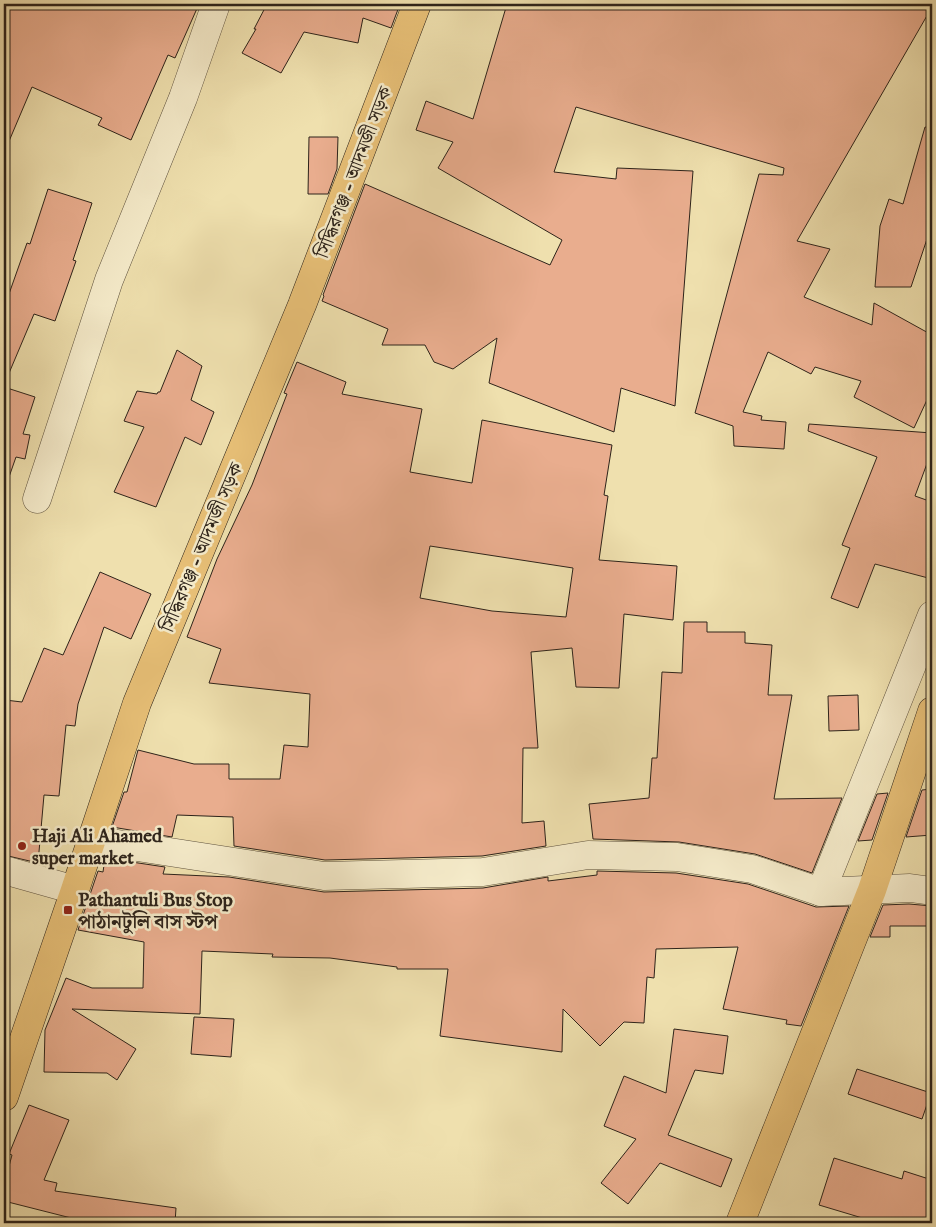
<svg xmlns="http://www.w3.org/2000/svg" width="936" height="1227" viewBox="0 0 936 1227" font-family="'IM FELL English','Noto Serif Bengali',serif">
	<rect width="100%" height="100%" fill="#efe0ae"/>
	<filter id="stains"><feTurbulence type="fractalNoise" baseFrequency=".004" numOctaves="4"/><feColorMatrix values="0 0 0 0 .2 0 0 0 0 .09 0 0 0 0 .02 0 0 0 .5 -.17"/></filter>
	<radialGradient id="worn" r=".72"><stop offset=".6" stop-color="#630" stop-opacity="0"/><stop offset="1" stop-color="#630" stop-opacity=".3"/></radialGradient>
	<g fill="#e9ad8e" stroke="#2d231a" fill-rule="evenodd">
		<polygon points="4,4 199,4 175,58 168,55 131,140 98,125 102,118 32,87 4,153"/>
		<polygon points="267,4 400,4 391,28 363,18 358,43 304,32 281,73 242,53 256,29 254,29"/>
		<polygon points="507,4 932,4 932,7 797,241 830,249 804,297 872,325 874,303 932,335 932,389 914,428 854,397 861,381 815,367 811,374 768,352 743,412 762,416 761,420 786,422 784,449 734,446 733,426 695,413 759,174 783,175 784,168 576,107 554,172 616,179 617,168 693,171 675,406 621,388 614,432 489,383 497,338 453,369 434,362 425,345 382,345 388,329 322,301 324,296 323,295 365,184 550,265 562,240 438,168 453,142 416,130 426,101 473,119"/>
		<polygon points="925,127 932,128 932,224 911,287 875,287 880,226 889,199 903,204"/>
		<polygon points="309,137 338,137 337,169 328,194 308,194"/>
		<polygon points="48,189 92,203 73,260 76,261 55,321 34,314 4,385 4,308 27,243 30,244"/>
		<polygon points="177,350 202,366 191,400 214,412 201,445 185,437 156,507 114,492 144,427 124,421 137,391 157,394 158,392 160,392"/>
		<path d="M 297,362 L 346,382 L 342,394 L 422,409 L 410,472 L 472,483 L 482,420 L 612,445 L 604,495 L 608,496 L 599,560 L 677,566 L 673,620 L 624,614 L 619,688 L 576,687 L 572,648 L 531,652 L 538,748 L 523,748 L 522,823 L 544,821 L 546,846 L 482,856 L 325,860 L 234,846 L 233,817 L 177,815 L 172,837 L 112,827 L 124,792 L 127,792 L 138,750 L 194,764 L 229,764 L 229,779 L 280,779 L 284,745 L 308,747 L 310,694 L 209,683 L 221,649 L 187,637 L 217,559 L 252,485 L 287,394 L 284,393 ZM 430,546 L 573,568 L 566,617 L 492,611 L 420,598 Z"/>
		<polygon points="4,387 35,397 23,434 30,435 25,459 16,457 9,477 4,476"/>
		<polygon points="809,424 932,433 932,450 915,496 932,502 932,579 875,564 858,608 831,598 850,548 842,545 877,457 808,431"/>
		<polygon points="100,572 151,594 131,639 104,627 78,704 75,726 66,725 59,796 44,795 38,863 4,855 5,700 22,702 44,648 63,655"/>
		<polygon points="684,622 707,622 707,632 745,632 745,643 772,645 768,695 792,695 774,799 842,798 812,873 755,854 679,842 593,839 589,804 649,798 652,758 657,758 662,672 682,673"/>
		<polygon points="858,695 859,730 829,731 828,696"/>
		<polygon points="932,789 932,835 906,837 922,790"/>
		<polygon points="888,793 872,840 858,841 877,794"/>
		<polygon points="105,858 165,867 163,874 229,877 324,892 483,888 548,877 548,881 597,875 597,871 676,873 748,884 816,907 849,906 801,1026 786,1024 787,1020 723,1009 738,947 656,949 654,978 647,977 644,1023 624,1022 600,1046 563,1009 562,1052 440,1036 448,969 397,969 397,967 330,958 272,957 273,954 202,951 200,1014 72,1009 136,1049 117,1080 107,1073 44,1072 45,1030 66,978 92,988 143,988 144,942 78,930 98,871 103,872"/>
		<polygon points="909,904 932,906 932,926 890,926 890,937 870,937 883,905"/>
		<polygon points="194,1017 234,1019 231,1057 191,1054"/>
		<polygon points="674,1029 728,1036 723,1074 695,1070 668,1135 732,1159 721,1187 660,1163 628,1204 601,1183 636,1139 604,1126 624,1076 666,1093"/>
		<polygon points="857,1069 931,1093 922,1119 848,1094"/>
		<polygon points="29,1105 69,1120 44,1180 57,1183 55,1191 176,1208 175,1223 104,1223 79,1220 4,1201 4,1185 12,1155 9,1154"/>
		<polygon points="834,1158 902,1179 904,1171 932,1180 932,1208 927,1223 879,1223 819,1205"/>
	</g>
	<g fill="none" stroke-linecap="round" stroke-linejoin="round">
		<g stroke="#5e523f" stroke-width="29">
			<g id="street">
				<polyline points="37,499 109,280 183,98 216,4"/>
				<polyline points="92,840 324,876 483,872 588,855 677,857 752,869 821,892 910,888 932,891"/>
				<polyline points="4,870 75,890"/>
				<polyline points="821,892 932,615"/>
			</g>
		</g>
		<g stroke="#2d231a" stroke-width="29">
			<g id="primary">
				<polyline points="4,1097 75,890 137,703 302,305 417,4"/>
				<polyline points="740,1223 872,890 932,711"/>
			</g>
		</g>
		<use href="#street" stroke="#f5ebca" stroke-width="28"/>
		<use href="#primary" stroke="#e8c077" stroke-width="28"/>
	</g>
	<g fill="#8f2418" stroke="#f5ebca" stroke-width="2">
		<circle cx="22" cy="846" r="5"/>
		<rect x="63" y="905" width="10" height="10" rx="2.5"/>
	</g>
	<g text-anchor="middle" stroke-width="5" stroke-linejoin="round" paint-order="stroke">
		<g font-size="19" fill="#2d231a" stroke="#f5ebca">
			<text transform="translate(353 172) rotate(-69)" y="7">সিদ্ধিরগঞ্জ - আদমজী সড়ক</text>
			<text transform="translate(201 547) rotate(-67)" y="7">সিদ্ধিরগঞ্জ - আদমজী সড়ক</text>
		</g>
		<g font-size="19" font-weight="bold" fill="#2d231a" stroke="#f5ebca" text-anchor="start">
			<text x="32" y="842">Haji Ali Ahamed<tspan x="32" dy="22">super market</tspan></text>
			<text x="78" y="906">Pathantuli Bus Stop<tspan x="78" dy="22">পাঠানটুলি বাস স্টপ</tspan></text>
		</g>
	</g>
	<rect width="936" height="1227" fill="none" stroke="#efe0ae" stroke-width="20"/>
	<rect x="5" y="5" width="926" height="1217" fill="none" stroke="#2d231a" stroke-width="2.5"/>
	<rect x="10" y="10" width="916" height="1207" fill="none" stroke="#2d231a"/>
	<rect width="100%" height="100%" filter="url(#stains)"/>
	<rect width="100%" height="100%" fill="url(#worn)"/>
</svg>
